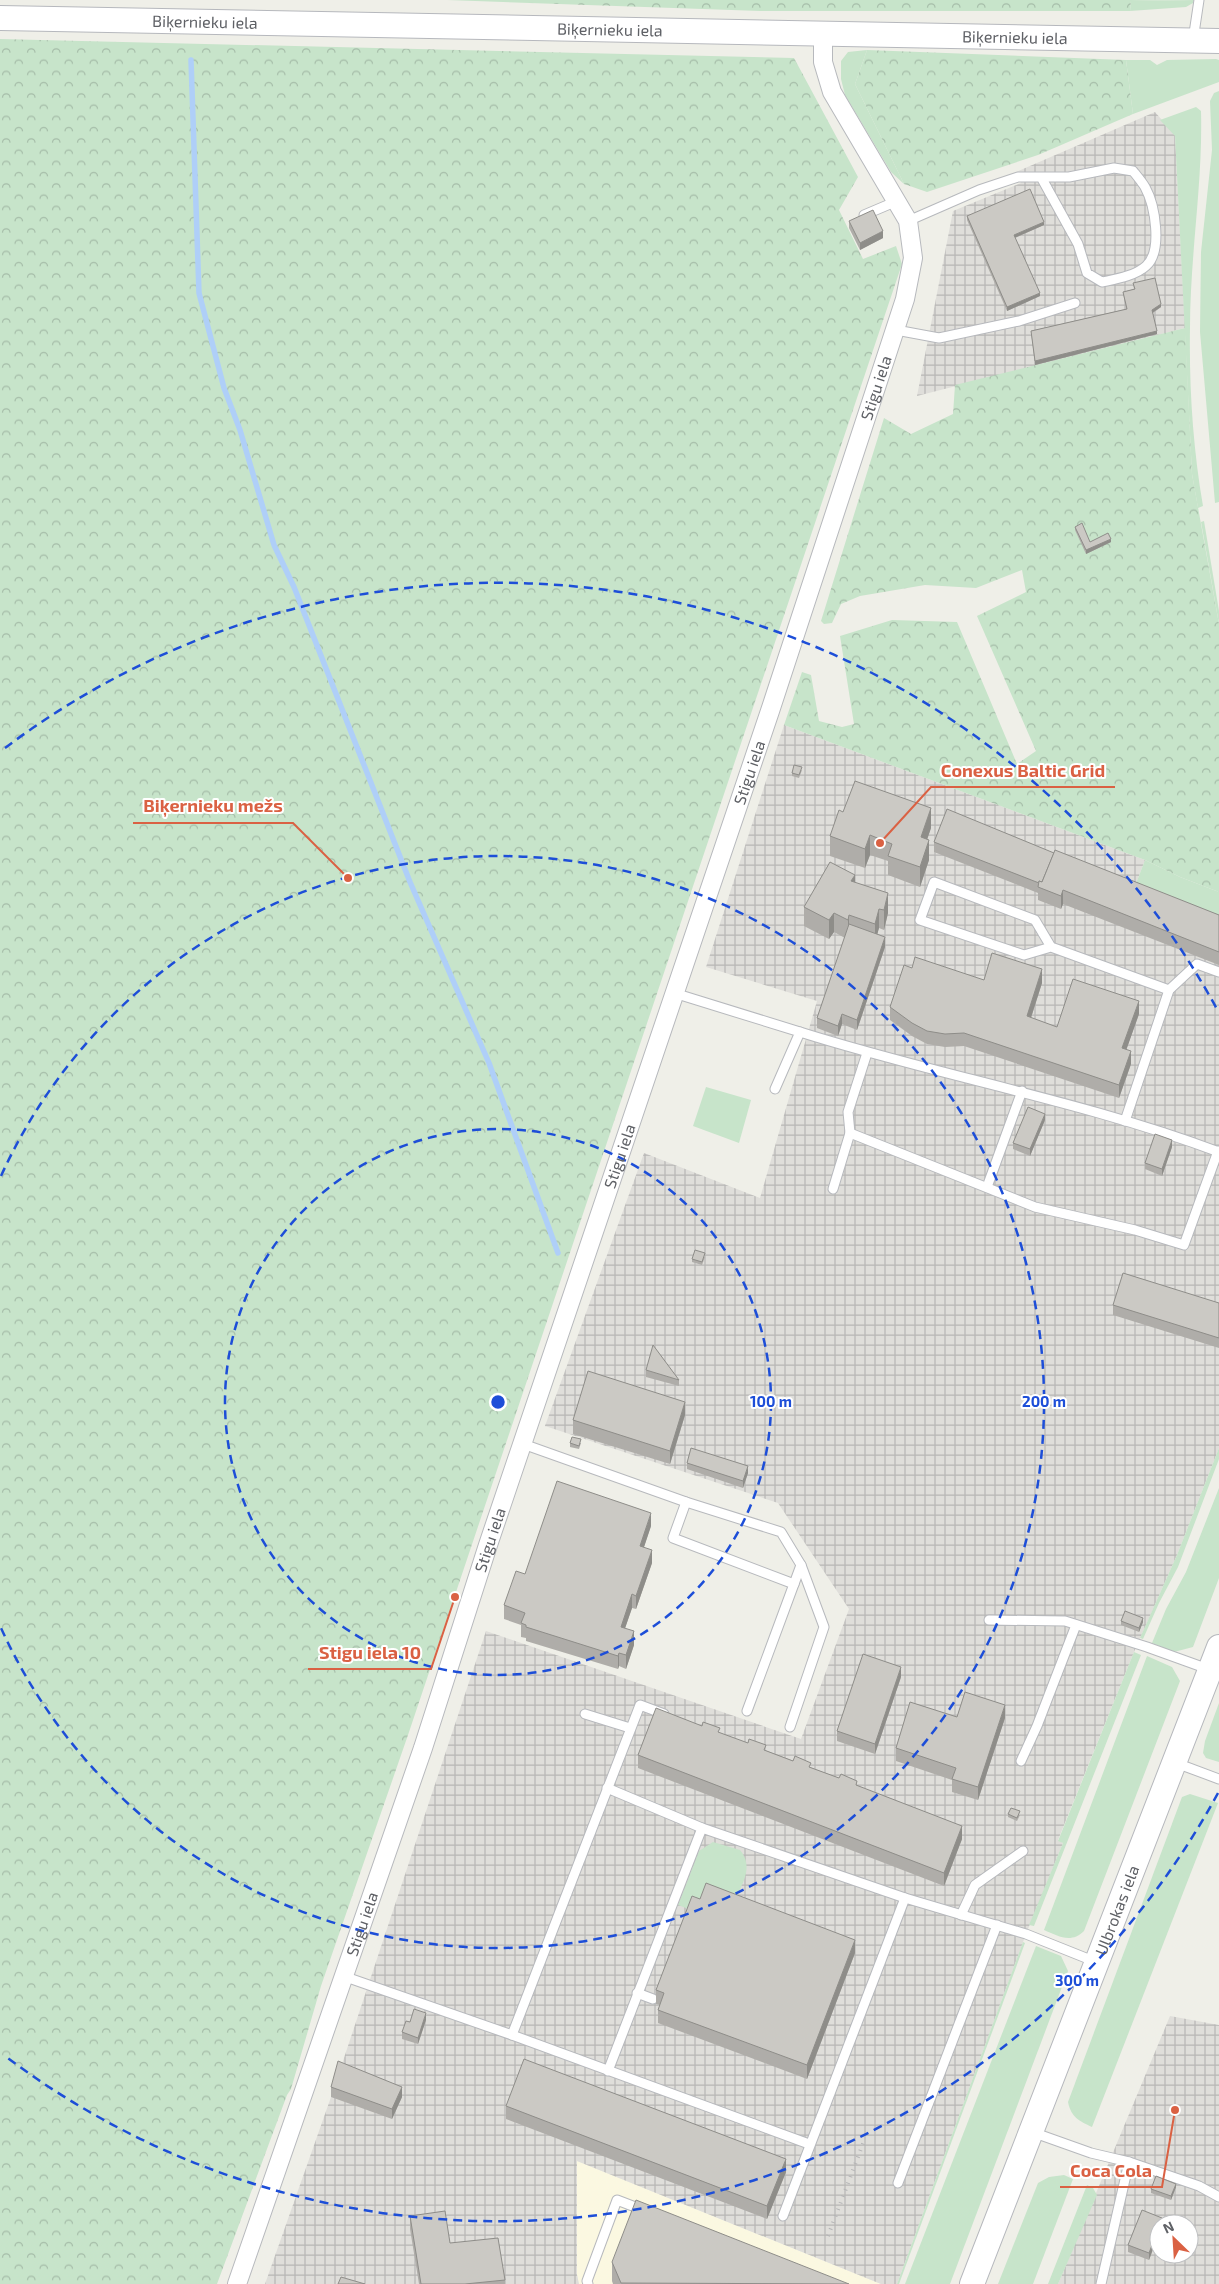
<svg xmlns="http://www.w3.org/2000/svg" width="1219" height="2284" viewBox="0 0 1219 2284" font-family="'Exo 2',sans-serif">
	<defs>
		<pattern id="industrial-grid" width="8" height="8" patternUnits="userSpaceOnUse" patternTransform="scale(1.25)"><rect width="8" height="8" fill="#dfdeda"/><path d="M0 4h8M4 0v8" fill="none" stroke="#b8b7b5"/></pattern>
		<pattern id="forest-crowns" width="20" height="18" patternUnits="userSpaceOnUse" patternTransform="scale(1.25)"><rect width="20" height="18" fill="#c7e4ca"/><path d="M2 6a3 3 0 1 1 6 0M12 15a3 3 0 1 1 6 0" fill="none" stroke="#a5bca8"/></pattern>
	</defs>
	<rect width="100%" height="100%" fill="#efefe8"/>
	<polygon fill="#fbf8e1" points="577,2161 881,2284 579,2284 577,2275"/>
	<g fill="url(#industrial-grid)" fill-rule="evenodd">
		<polygon points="1155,112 1175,135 1185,328 917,396 953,211 1021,183 1016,172"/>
		<polygon points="784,725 1145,860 1132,894 1219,929 1219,1448 1177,1555 1134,1652 1058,1840 1063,1843 1026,1934 897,2284 881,2284 577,2161 577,2275 579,2284 265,2284 331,2097 486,1631 801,1739 849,1609 778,1503 545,1426 644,1153 760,1198 817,1001 706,967"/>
		<path d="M 1170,2016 L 1219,2025 L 1219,2284 L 1058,2284 ZM 1159,2224 L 1189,2224 L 1189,2254 L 1159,2254 Z"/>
	</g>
	<g fill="#c7e4ca">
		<polygon points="1194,0 1193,3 1186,7 1130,11 1131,1"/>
		<polygon points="867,50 855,84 904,184 891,172 845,95 841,79 841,61 848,52"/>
		<polygon points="1216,59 1219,60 1219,82 1133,114 1126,60 1150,60 1157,65 1167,60"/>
		<polygon points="1219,91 1219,502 1215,503 1200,332 1201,252 1212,150 1210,101 1214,93"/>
		<path d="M 1196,107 L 1201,111 C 1203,183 1190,255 1190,328 C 1189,387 1193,448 1203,506 L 1198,508 L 1192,474 L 1175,136 L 1160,120 Z"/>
		<polygon points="1204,521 1219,611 1219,624 1201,522"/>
		<polygon points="1145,860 1180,877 1219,892 1219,929 1132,894"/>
		<polygon points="706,1087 751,1100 739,1143 693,1126"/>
		<polygon points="1219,1448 1219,1459 1178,1567 1159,1603 1143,1639 1140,1638 1177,1555"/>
		<polygon points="1219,1488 1219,1578 1193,1647 1174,1652 1152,1643 1166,1609 1186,1572"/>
		<polygon points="1134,1652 1141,1655 1034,1926 1029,1925 1063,1843 1058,1841"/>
		<path d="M 1147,1656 L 1172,1667 L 1180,1681 L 1084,1931 C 1071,1944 1058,1936 1044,1930 Z"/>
		<polygon points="1219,1703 1219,1762 1206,1758 1203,1753 1205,1741"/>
		<path d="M 1190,1794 L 1218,1803 L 1092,2127 C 1079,2121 1071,2117 1068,2102 L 1182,1797 Z"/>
		<path d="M 713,1842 L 740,1850 C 755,1868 741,1885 733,1905 L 691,1910 L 678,1905 L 699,1851 Z"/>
		<polygon points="1023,1942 1025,1943 899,2284 897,2284"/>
		<polygon points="1036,1946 1061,1956 1068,1971 950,2284 905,2284"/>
		<polygon points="1064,2175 1073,2179 1033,2284 998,2284 1038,2183 1049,2177"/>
		<polygon points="1087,2185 1093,2188 1097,2195 1058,2284 1048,2284"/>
	</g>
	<g fill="url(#forest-crowns)">
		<polygon points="447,0 1187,0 1131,1 1130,11 760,11"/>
		<polygon points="0,39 794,58 858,177 839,210 863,259 896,246 902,264 408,1735 321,1986 291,2089 287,2095 217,2284 0,2284"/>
		<polygon points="867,50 1126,60 1133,114 1038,155 927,192 904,184 855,84"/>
		<polygon points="1185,328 1192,474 1219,624 1219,892 1180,877 1145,860 784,725 802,672 811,675 819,721 842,727 854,724 840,636 892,620 957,622 1017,764 1036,751 977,616 1026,592 1022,570 976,588 925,585 860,596 841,604 832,623 824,624 821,621 884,418 911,434 953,414 955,385"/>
	</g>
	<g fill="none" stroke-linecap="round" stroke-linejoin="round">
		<polyline stroke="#afcff8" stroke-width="5.5" points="191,60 199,293 224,388 240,430 274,545 294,587 410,882 489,1063 558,1253"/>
		<g stroke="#b7b9bd" stroke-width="11">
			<g id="service">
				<polyline points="1193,40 1199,0"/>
				<polyline points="864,215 897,201"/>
				<path d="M 908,221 L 979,190 L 1018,177 L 1069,177 L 1114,168 L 1133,171 C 1137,176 1142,182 1145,187 C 1155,205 1163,251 1146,266 C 1135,276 1116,279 1102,282 L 1087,273 L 1078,244 L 1041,177"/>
				<polyline points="896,330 939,338 1019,321 1075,303"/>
				<polyline points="1051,947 1035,920 934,882 920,920 1024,955 1051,947 1169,990 1125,1121"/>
				<polyline points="1169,990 1197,964 1219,972"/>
				<polyline points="674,993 800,1032 775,1089"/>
				<path d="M 800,1032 C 939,1076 1083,1101 1219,1152"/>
				<polyline points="850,1133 1035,1207 1135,1230 1184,1245 1218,1151"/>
				<polyline points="987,1187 1022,1091"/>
				<polyline points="833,1189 850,1133 848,1112 867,1053"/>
				<polyline points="523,1444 686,1502 781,1532 801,1565 824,1627 790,1727"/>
				<polyline points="686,1502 673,1538 794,1584"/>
				<polyline points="989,1620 1065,1621 1147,1647 1208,1669"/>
				<polyline points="747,1711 801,1565"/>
				<polyline points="585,1714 630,1728"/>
				<polyline points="1021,1761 1037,1726 1076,1625"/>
				<polyline points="1176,1763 1219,1779"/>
				<polyline points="607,1788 702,1828 905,1898 1026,1934 1096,1962"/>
				<polyline points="961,1915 975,1885 1023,1851"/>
				<polyline points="343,1976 512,2035 809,2144"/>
				<polyline points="637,1993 653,1999"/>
				<polyline points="512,2035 640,1705 664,1714"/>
				<polyline points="608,2071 702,1828"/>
				<polyline points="1032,2132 1091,2153 1129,2162 1101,2284"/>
				<polyline points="1129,2162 1199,2186 1219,2197"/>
				<polyline points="898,2183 997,1925"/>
				<polyline points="783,2216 905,1898"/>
				<polyline points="588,2284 587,2281 617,2200 643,2210"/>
			</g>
		</g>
		<g stroke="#b7b9bd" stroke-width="20">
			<g id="minor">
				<path id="s1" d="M 237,2284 L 423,1748 L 488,1545 L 770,711 L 905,299 L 913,258 L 908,221 L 832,92 L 823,62 L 823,34"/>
			</g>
		</g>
		<g stroke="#b6b8bd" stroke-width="26">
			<g id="secondary">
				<path id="s2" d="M 0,18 L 1219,41"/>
				<path id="s3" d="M 972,2284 L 1219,1647"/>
			</g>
		</g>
		<use href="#service" stroke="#fff" stroke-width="9"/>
		<use href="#minor" stroke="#fff" stroke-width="18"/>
		<use href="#secondary" stroke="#fff" stroke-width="24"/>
		<polyline stroke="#b5b5b6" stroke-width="4" stroke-dasharray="1 6" stroke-linecap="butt" points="828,2236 864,2141"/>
	</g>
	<g fill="#afada9">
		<polygon points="967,216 1044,225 1015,238 1040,296 1007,311 967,220"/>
		<polygon points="849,221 883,238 860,250 849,228"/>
		<polygon points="1133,283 1161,307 1153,313 1157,334 1035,365 1031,331 1126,309 1123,292 1134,289"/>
		<polygon points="1075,527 1090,542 1111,542 1086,554 1075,530"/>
		<polygon points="802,770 799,778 792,776 792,773"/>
		<polygon points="843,812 931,828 927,840 929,860 920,887 888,875 888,861 870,855 865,868 830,856 830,836"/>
		<polygon points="934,842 1054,853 1219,915 1219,965 1063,904 1061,909 1038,900 1038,893 934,852"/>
		<polygon points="855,882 888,913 884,930 879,928 877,934 885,947 857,1030 842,1024 838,1036 817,1028 817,1018 845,938 834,932 829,939 804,926 804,907"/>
		<polygon points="912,968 984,980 1042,983 1031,1018 1057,1027 1139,1014 1126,1050 1131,1064 1119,1098 964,1046 945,1047 927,1044 912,1036 890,1020 890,1007"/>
		<polygon points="1045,1120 1030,1156 1013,1149 1013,1143"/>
		<polygon points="1172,1147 1162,1176 1145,1169 1145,1163"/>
		<polygon points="705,1257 702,1265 692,1262 692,1259"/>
		<polygon points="1219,1303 1219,1348 1113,1315 1113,1305"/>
		<polygon points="646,1370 679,1380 679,1386 646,1377"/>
		<polygon points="685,1415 670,1464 573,1434 573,1420"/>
		<polygon points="570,1443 581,1443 579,1449 570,1447"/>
		<polygon points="687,1463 748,1473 743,1488 687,1469"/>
		<polygon points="651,1526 644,1547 652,1563 636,1609 632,1608 625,1628 634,1645 626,1669 619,1666 618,1669 526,1641 526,1638 521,1637 521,1625 504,1619 504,1605 525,1574"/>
		<polygon points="1121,1621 1143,1622 1139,1632 1121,1625"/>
		<polygon points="901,1677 875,1754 837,1741 837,1731"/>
		<polygon points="957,1717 1005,1718 978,1800 952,1792 952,1780 896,1761 896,1748"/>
		<polygon points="720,1733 857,1785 962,1839 944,1886 638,1768 638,1755"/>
		<polygon points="1008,1814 1020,1815 1017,1821 1008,1817"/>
		<polygon points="855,1953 807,2079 658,2023 658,2010 660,2005 656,2004 656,1990"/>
		<polygon points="426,2020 418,2044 402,2039 402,2032"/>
		<polygon points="331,2087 402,2097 392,2119 331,2097"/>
		<polygon points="506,2106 786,2172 767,2219 506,2119"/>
		<polygon points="1176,2187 1171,2200 1151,2193 1151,2189"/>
		<polygon points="410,2216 505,2280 505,2284 419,2284 410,2229"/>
		<polygon points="1162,2224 1149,2260 1128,2252 1128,2245"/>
		<polygon points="612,2262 849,2284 613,2284 612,2281"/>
	</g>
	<g fill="#8e8d89">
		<polygon points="1044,222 1044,225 1014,238 1014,235"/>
		<polygon points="883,231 883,238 860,250 860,243"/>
		<polygon points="1040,293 1040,296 1007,311 1007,307"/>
		<polygon points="1161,304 1161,307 1152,313 1152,310"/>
		<polygon points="1157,331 1157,334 1035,365 1035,361"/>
		<polygon points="1111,539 1111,542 1086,554 1086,550"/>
		<polygon points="931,808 931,828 921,857 921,837"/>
		<polygon points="870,835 870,855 865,868 865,849"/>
		<polygon points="929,840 929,860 920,887 920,867"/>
		<polygon points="855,875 855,894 851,881"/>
		<polygon points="1063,890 1063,904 1061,909 1061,896"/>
		<polygon points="888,893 888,913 884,930 884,910"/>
		<polygon points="879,909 879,928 875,943 875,924"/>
		<polygon points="834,913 834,932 829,939 829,920"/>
		<polygon points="849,915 849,935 848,940 848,920"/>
		<polygon points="885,937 885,947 857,1030 857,1020"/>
		<polygon points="1042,969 1042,983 1027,1030 1027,1016"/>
		<polygon points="1139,1001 1139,1014 1122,1062 1122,1048"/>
		<polygon points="842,1014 842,1024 838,1036 838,1026"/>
		<polygon points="1131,1051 1131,1064 1119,1098 1119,1085"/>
		<polygon points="1045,1114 1045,1120 1030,1156 1030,1149"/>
		<polygon points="1172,1140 1172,1147 1162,1176 1162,1169"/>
		<polygon points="685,1402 685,1415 670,1464 670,1451"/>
		<polygon points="748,1466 748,1473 743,1488 743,1481"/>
		<polygon points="651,1513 651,1526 640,1559 640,1546"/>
		<polygon points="652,1550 652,1563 636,1609 636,1596"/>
		<polygon points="632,1594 632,1608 621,1640 621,1627"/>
		<polygon points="1143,1618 1143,1622 1139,1632 1139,1628"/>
		<polygon points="634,1631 634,1645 626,1669 626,1655"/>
		<polygon points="619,1653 619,1666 618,1669 618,1656"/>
		<polygon points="901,1667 901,1677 875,1754 875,1744"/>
		<polygon points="1005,1705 1005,1718 978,1800 978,1787"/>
		<polygon points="962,1826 962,1839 944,1886 944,1873"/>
		<polygon points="855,1940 855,1953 807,2079 807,2065"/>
		<polygon points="426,2013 426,2020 418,2044 418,2038"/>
		<polygon points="402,2087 402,2097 392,2119 392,2109"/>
		<polygon points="786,2159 786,2172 767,2219 767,2206"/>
		<polygon points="1176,2184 1176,2187 1171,2200 1171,2196"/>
		<polygon points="1159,2227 1159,2233 1149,2260 1149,2253"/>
	</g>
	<g fill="#cbc9c4" stroke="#8e8d89">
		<polygon points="1030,189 1044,222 1014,235 1040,293 1007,307 967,216"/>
		<polygon points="873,210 883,231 860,243 849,221"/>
		<polygon points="1155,278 1161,304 1152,310 1157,331 1035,361 1031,331 1127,309 1123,292 1135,289 1133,283"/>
		<polygon points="1082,523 1090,542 1108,533 1111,539 1086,550 1075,527"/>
		<polygon points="794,765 802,767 799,775 792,773"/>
		<polygon points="855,781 931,808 921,837 929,840 920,867 888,856 892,844 870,835 865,849 830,836 839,810 843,812"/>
		<polygon points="947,809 1054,853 1042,882 1039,881 1039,883 934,842"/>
		<polygon points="1055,850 1219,915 1219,952 1063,890 1061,896 1038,887 1039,881 1042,882"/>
		<polygon points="830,862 855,875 851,881 888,893 884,910 879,909 875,924 849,915 848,920 834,913 829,920 804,907"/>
		<polygon points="849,924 885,937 857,1020 842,1014 838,1026 817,1018"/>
		<polygon points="992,953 1042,969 1027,1016 1057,1027 1073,979 1139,1001 1122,1048 1131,1051 1119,1085 964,1033 945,1034 927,1031 912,1023 890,1007 904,965 912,968 915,957 984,980"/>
		<polygon points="1028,1107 1045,1114 1030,1149 1013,1143"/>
		<polygon points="1155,1134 1172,1140 1162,1169 1145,1163"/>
		<polygon points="695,1250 705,1253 702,1262 692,1259"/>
		<polygon points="1123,1273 1219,1303 1219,1338 1113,1305"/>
		<polygon points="653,1345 679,1380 646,1370"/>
		<polygon points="588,1371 685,1402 670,1451 573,1420"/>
		<polygon points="572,1437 581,1439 579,1446 570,1443"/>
		<polygon points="691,1448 748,1466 743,1481 687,1463"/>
		<polygon points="557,1481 651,1513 640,1546 652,1550 636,1596 632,1594 621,1627 634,1631 626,1655 619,1653 618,1656 526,1627 526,1625 521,1623 525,1613 504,1605 516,1571 525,1574"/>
		<polygon points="1125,1611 1143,1618 1139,1628 1121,1621"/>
		<polygon points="863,1654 901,1667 875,1744 837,1731"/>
		<polygon points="965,1692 1005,1705 978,1787 952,1779 956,1768 896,1748 910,1702 957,1717"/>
		<polygon points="656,1708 702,1726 703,1722 720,1728 718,1732 748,1743 749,1739 766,1745 764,1750 793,1761 795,1756 811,1763 809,1767 839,1778 841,1774 857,1781 856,1785 962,1826 944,1873 638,1755"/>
		<polygon points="1011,1808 1020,1811 1017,1818 1008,1814"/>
		<polygon points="706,1883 855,1940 807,2065 658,2010 664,1993 656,1990 692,1896 700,1899"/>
		<polygon points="414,2009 426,2013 418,2038 402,2032 406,2021 410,2022"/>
		<polygon points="524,2059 786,2159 767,2206 506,2106"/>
		<polygon points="338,2061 402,2087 392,2109 331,2087"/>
		<polygon points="1156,2176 1176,2184 1171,2196 1151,2189"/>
		<polygon points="636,2200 849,2284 621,2283 612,2262"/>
		<polygon points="1142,2210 1162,2218 1160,2224 1159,2224 1159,2227 1149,2253 1128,2245"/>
		<polygon points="445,2211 450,2243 498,2238 505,2280 465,2284 421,2284 410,2216"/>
		<polygon points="341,2277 365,2284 338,2284"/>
	</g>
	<g fill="none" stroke="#1d4ed8" stroke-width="2.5" stroke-dasharray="9 6">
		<circle cx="498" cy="1402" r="273"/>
		<path d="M1 1176A546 546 0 1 1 1 1628"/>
		<path d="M1218 1793A819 819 0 0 1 5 2056M5 748A819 819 0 0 1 1218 1011"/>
	</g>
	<g text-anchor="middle" stroke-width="4" stroke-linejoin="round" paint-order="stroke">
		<g font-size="16" fill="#5f6166" stroke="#fff">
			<text dy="6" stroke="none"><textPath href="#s2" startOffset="205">Biķernieku iela</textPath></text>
			<text dy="6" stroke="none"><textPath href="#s2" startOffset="610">Biķernieku iela</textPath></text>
			<text dy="6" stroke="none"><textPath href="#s2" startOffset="1015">Biķernieku iela</textPath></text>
			<text dy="6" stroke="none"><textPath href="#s1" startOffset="2001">Stigu iela</textPath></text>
			<text dy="6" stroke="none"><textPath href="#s1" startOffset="1596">Stigu iela</textPath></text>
			<text dy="6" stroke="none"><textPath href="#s1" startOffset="1191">Stigu iela</textPath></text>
			<text dy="6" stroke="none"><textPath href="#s1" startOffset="786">Stigu iela</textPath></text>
			<text dy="6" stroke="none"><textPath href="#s3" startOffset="401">Ulbrokas iela</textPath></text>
			<text dy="6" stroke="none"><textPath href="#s1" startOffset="381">Stigu iela</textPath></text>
		</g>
	</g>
	<circle cx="498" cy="1402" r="8" fill="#1d4ed8" stroke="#fff" stroke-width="2.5"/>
	<g font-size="15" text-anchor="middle" font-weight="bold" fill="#1d4ed8" stroke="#fff" stroke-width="4" stroke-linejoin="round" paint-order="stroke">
		<text x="771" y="1407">100 m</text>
		<text x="1044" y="1407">200 m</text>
		<text x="1077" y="1986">300 m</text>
	</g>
	<path fill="none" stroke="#da6143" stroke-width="2" d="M880 843L931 787H1115M348 878L293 823H133M455 1597L431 1669H308M1175 2110L1162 2187H1060"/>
	<g fill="#da6143" stroke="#fff" stroke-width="2">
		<circle cx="880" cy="843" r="5"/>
		<circle cx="348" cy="878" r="5"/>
		<circle cx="455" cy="1597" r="5"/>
		<circle cx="1175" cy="2110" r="5"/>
	</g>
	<g font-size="18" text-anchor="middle" font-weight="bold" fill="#da6143" stroke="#fff" stroke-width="4" stroke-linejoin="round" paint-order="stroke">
		<text x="1023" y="777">Conexus Baltic Grid</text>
		<text x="213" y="812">Biķernieku mežs</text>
		<text x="370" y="1659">Stigu iela 10</text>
		<text x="1111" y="2177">Coca Cola</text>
	</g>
	<g transform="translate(1174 2239) rotate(335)"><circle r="24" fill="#ffffff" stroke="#bfc0c2"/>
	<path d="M0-4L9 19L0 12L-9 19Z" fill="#da6143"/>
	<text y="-8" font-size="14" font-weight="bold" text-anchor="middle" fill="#5f6166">N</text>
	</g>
</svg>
